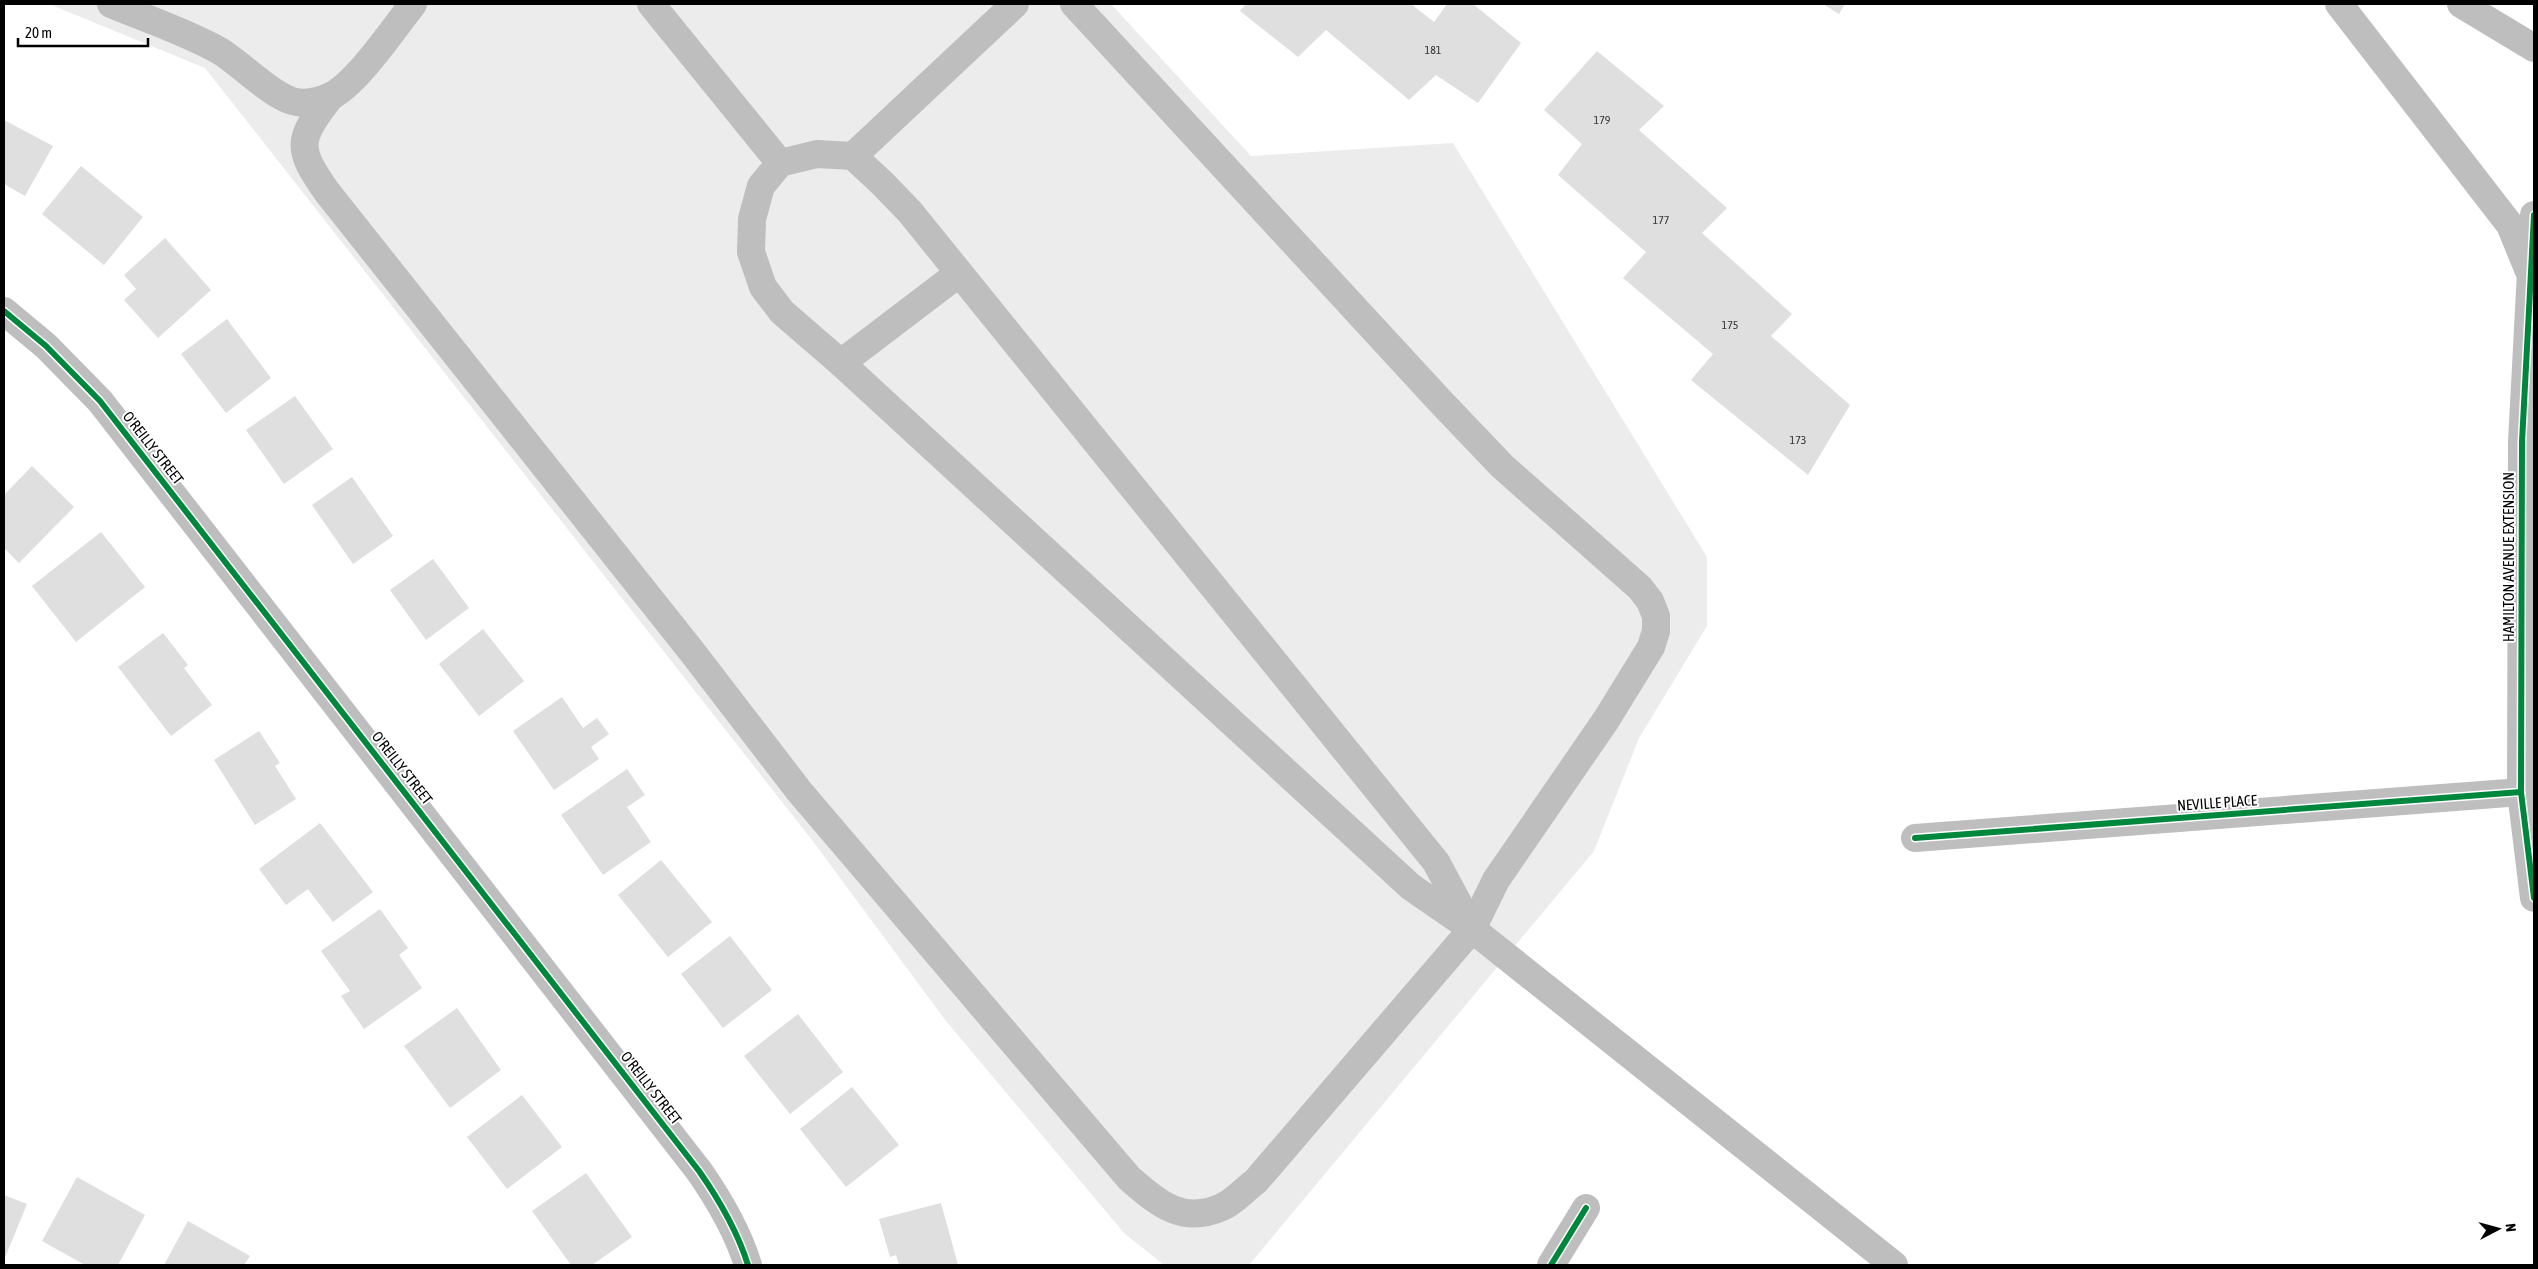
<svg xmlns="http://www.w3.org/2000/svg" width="2538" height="1269" viewBox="0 0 2538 1269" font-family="'Asap Condensed',sans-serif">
	<rect width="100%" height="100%" fill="#fff"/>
	<polygon fill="#ececec" points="49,4 1111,4 1251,156 1453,143 1707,557 1707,626 1639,738 1594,851 1249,1265 1164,1265 1124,1233 946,1021 812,840 205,68"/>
	<g fill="#dfdfdf">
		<polygon points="1246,4 1411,4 1434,22 1447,4 1473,4 1521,43 1478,103 1436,75 1409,100 1326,30 1298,57 1240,11"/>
		<polygon points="1823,4 1845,4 1839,14"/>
		<polygon points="1597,51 1664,106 1639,130 1727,208 1702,233 1792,314 1771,336 1850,405 1808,475 1691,380 1713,354 1623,278 1646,252 1558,175 1582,144 1544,110"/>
		<polygon points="4,120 53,146 25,196 4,184"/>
		<polygon points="81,166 143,217 104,265 42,214"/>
		<polygon points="165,238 211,290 158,338 124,300 136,289 124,275"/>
		<polygon points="227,319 271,378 226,413 181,354"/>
		<polygon points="295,396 333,449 284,484 246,430"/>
		<polygon points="32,466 74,507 19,563 4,548 4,495"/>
		<polygon points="352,477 393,536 353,564 312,505"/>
		<polygon points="101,532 145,587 76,642 32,586"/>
		<polygon points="433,559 469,608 426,640 390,590"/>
		<polygon points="483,629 524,681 479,716 439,664"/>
		<polygon points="163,633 188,665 184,668 212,705 171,736 118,667"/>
		<polygon points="562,697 583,728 597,718 609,734 591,747 599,759 554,790 513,731"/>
		<polygon points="259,731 280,763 275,766 296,799 255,825 214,760"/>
		<polygon points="627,769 645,795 627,807 651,842 603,875 561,815"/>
		<polygon points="320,823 373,892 333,922 308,889 286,905 259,869"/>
		<polygon points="661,860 712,922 668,957 618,895"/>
		<polygon points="380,909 408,948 399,955 422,988 364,1029 341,996 350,991 321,951"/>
		<polygon points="730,936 772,990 723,1028 681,974"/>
		<polygon points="457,1008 501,1070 450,1108 404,1046"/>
		<polygon points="798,1014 843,1072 790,1114 744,1056"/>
		<polygon points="852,1087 899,1145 846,1187 800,1129"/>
		<polygon points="522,1095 562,1147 507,1189 467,1137"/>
		<polygon points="586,1173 632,1237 592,1265 571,1265 532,1211"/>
		<polygon points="77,1177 145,1215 118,1265 85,1265 42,1241"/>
		<polygon points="4,1195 27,1204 4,1260"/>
		<polygon points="941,1203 958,1265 899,1265 896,1255 890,1257 879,1219"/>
		<polygon points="188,1221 250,1256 244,1265 164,1265"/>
	</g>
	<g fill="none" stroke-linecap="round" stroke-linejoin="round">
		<g stroke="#bebebe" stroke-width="28">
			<path d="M 111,4 C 147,19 186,32 220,51 C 242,65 270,94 292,101 C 305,105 317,102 329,97 C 356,85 394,28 413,4"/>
			<polyline points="651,4 780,163"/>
			<polyline points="2339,4 2510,225 2528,269"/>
			<polyline points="2461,4 2534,48"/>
			<path d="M 331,96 C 298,139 295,147 327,192 L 693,653 L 799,791 L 1129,1178 C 1158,1203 1182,1225 1222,1207 C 1234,1202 1245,1189 1256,1181 L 1472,929 L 1496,880 L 1606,720 L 1651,647 L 1656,631 L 1656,616 L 1650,601 L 1640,588 L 1502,466 L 1440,401 L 1074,4"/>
			<polyline points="853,156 1015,4"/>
			<polyline points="2534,215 2522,442 2521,792 2534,898"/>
			<path d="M 4,311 L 46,346 L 100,401 L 699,1171 C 720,1201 737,1230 748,1265"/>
			<polyline points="841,363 958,274"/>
			<polyline points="1915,838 2521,792"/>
			<polyline points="1472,929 1436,862 910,212 883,184 853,156 817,154 780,163 761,186 752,219 751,252 763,287 782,312 841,363 1411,887 1472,929 1894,1265"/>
			<polyline points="1551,1265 1586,1208"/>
		</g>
		<g stroke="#fff" stroke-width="9">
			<g id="cycleway">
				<polyline points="2534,215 2522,442 2521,792 2534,898"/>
				<path d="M 4,311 L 46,346 L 100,401 L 699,1171 C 720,1201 737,1230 748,1265"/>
				<polyline points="1915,838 2521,792"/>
				<polyline points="1551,1265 1586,1208"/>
			</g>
		</g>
		<use href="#cycleway" stroke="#00873e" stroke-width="6"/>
	</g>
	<g text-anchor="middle" stroke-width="4" stroke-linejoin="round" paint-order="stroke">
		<g font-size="12" fill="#383838">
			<text x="1433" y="54">181</text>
			<text x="1602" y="124">179</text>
			<text x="1661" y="224">177</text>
			<text x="1730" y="329">175</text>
			<text x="1798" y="444">173</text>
		</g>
		<g font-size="15" fill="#000" stroke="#fff">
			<text transform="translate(153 448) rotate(52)" y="5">O'REILLY STREET</text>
			<text transform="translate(2509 557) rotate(-90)" y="5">HAMILTON AVENUE EXTENSION</text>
			<text transform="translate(402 768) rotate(52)" y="5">O'REILLY STREET</text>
			<text transform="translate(2217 803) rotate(-4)" y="5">NEVILLE PLACE</text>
			<text transform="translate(651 1088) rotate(52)" y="5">O'REILLY STREET</text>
		</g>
	</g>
	<rect width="2538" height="1269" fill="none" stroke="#000000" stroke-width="10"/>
	<g transform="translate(2498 1229) rotate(84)" stroke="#ffffff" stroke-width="4" paint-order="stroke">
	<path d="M0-4L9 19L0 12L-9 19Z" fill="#000000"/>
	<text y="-8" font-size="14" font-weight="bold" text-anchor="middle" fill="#000000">N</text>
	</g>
	<path d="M18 38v8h130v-8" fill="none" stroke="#000000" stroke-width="2.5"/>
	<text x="25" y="38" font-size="15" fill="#000000" stroke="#ffffff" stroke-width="4" paint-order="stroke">20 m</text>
</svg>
